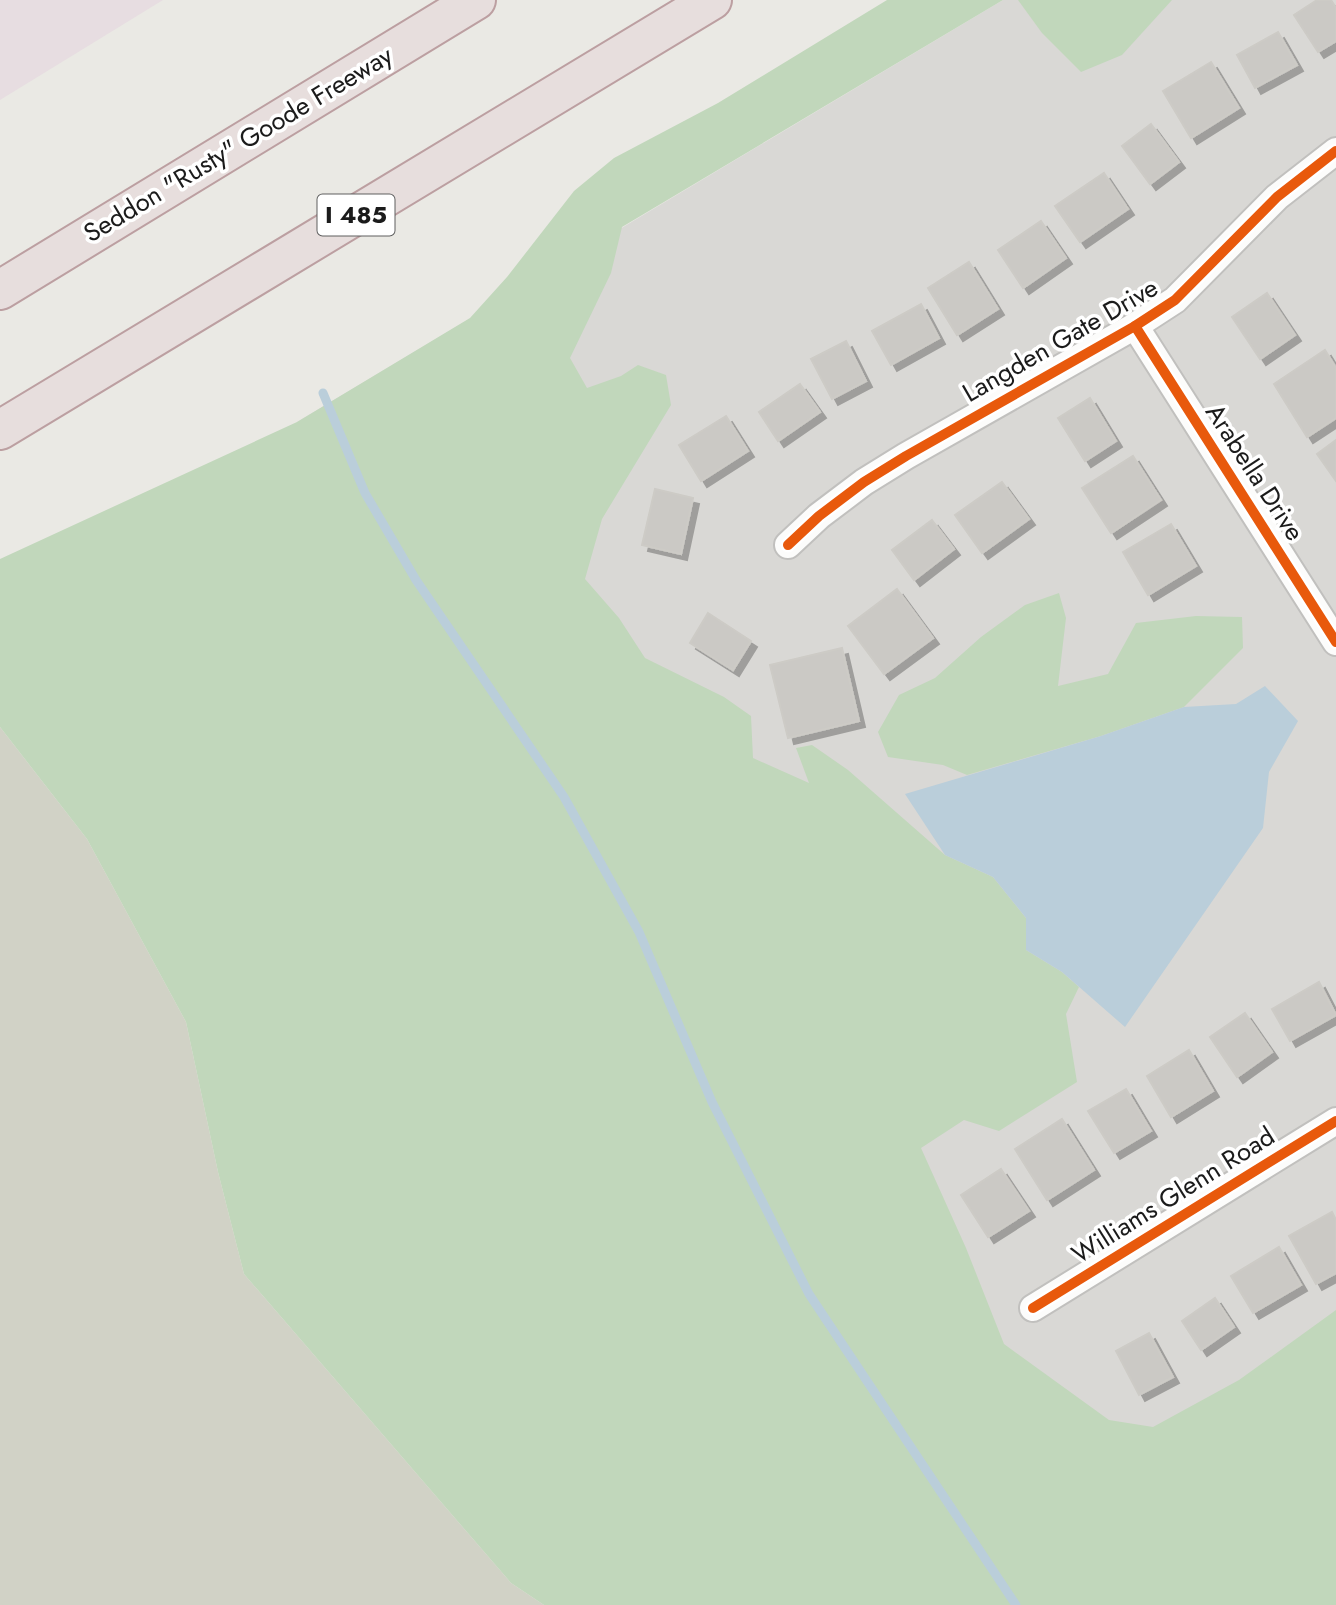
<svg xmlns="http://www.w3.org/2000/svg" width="1336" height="1605" viewBox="0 0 1336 1605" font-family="Jost,sans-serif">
	<defs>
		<filter id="shadow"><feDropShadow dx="6" dy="6" stdDeviation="0" flood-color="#0004"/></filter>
	</defs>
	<rect width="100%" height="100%" fill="#eae9e4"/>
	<polygon fill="#d9d8d5" points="1003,0 1336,0 1336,1376 1047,1605 297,422"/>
	<polygon fill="#e7dde1" points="0,0 163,0 0,100"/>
	<polygon fill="#d1d2c6" points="0,727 87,839 186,1022 218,1172 244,1274 511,1583 544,1605 0,1605"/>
	<g fill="#c1d7bb">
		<polygon points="887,0 1003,0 622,227 611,273 570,358 587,388 621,376 638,365 666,375 671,405 602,519 585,579 619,618 645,658 724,697 751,716 753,758 809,783 796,748 812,745 848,770 945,855 993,877 1026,918 1026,950 1062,972 1079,987 1066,1014 1077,1082 999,1131 964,1120 921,1148 966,1248 1004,1344 1109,1420 1153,1427 1239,1380 1336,1310 1336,1605 544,1605 511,1583 244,1274 218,1172 186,1022 87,839 0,727 0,559 297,422 470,318 507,277 574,191 614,158 718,103"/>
		<polygon points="1018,0 1172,0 1122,55 1081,72 1042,33"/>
		<polygon points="1059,593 1066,618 1058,686 1108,674 1136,623 1196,616 1242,617 1243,648 1184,707 1101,736 967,775 943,765 888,757 878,732 899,695 935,678 981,637 1025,605"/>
	</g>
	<polygon fill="#baceda" points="1265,686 1298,721 1269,772 1263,828 1125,1027 1062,972 1026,950 1026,918 993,877 945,855 905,794 1101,736 1184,707 1236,704"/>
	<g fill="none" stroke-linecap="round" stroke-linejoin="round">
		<polyline stroke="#baceda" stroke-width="9" points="323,393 365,493 416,580 564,797 639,932 712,1102 809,1294 1016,1605"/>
	</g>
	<g fill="#cbc9c5" stroke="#cdcbc6" stroke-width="2" filter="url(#shadow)">
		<polygon points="1317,0 1331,0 1336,8 1336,41 1318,52 1294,15"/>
		<polygon points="1278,32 1297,65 1255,88 1237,55"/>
		<polygon points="1211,62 1239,108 1191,138 1163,91"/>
		<polygon points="1151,124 1179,162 1150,184 1122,146"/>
		<polygon points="1104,173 1128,209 1080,242 1055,206"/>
		<polygon points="1041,221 1066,258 1023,288 998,250"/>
		<polygon points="969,262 998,309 957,335 928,288"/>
		<polygon points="1267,293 1295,335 1260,359 1232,317"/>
		<polygon points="921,304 939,338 891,365 872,331"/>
		<polygon points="846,341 866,381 832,399 811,359"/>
		<polygon points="1325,350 1336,368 1336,418 1307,437 1274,384"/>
		<polygon points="800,384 820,412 778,441 759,412"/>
		<polygon points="1090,398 1116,441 1085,461 1058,418"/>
		<polygon points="726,416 748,451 701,481 679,445"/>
		<polygon points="1336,440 1336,481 1317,454"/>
		<polygon points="1133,456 1161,500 1111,533 1082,488"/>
		<polygon points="1002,482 1029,519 982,553 955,515"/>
		<polygon points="655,489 693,498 681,554 642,545"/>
		<polygon points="932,520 954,549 914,580 892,550"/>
		<polygon points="1171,524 1196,566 1148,595 1123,552"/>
		<polygon points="897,589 933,638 884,674 848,626"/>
		<polygon points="708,613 751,641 733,670 690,643"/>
		<polygon points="842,648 859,721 788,738 770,665"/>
		<polygon points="1319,982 1336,1015 1290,1041 1272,1009"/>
		<polygon points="1245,1013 1272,1052 1237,1077 1210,1037"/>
		<polygon points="1189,1050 1213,1091 1171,1117 1147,1076"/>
		<polygon points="1126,1089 1151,1131 1114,1153 1088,1111"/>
		<polygon points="1062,1119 1094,1170 1047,1200 1015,1149"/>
		<polygon points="1001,1169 1029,1211 988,1237 961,1195"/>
		<polygon points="1332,1212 1336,1220 1336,1273 1316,1284 1289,1236"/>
		<polygon points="1279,1247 1301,1285 1253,1313 1231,1276"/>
		<polygon points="1215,1298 1234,1327 1201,1350 1182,1321"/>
		<polygon points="1149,1333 1173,1377 1139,1395 1116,1351"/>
	</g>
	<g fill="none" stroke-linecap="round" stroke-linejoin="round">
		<g stroke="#c1c0be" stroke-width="30">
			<g id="street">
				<polyline points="1135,326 1336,642"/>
				<polyline points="788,545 819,516 864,482 906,456 1135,326 1175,300 1277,197 1336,151"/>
				<polyline points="1033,1308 1336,1121"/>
			</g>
		</g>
		<g stroke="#bc9fa1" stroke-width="42">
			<g id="highway">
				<polyline points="0,290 476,0"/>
				<polyline points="0,430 712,0"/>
			</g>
		</g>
		<use href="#street" stroke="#fcfcfb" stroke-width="26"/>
		<use href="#highway" stroke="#e7dedd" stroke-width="38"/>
		<g stroke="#fff" stroke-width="15">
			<g id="cycleway">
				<polyline points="1135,326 1336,642"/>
				<polyline points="788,545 819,516 864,482 906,456 1135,326 1175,300 1277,197 1336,151"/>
				<polyline points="1033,1308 1336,1121"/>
			</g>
		</g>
		<use href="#cycleway" stroke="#e8590c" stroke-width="10"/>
	</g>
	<g text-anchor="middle" stroke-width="7" stroke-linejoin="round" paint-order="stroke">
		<rect fill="#fff" stroke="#5f5f5f" stroke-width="2" x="317.5" y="194.5" width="77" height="41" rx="5"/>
		<g font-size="24" font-weight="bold" fill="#1b1b1b">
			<text x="356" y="223">I 485</text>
		</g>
		<g font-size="26" fill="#1b1b1b" stroke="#fff">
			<text transform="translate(238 144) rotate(-31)" y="9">Seddon "Rusty" Goode Freeway</text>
			<text transform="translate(1060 340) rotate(-30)" y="9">Langden Gate Drive</text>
			<text transform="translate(1255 472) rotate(57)" y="9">Arabella Drive</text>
			<text transform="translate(1173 1195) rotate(-32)" y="9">Williams Glenn Road</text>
		</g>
	</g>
</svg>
